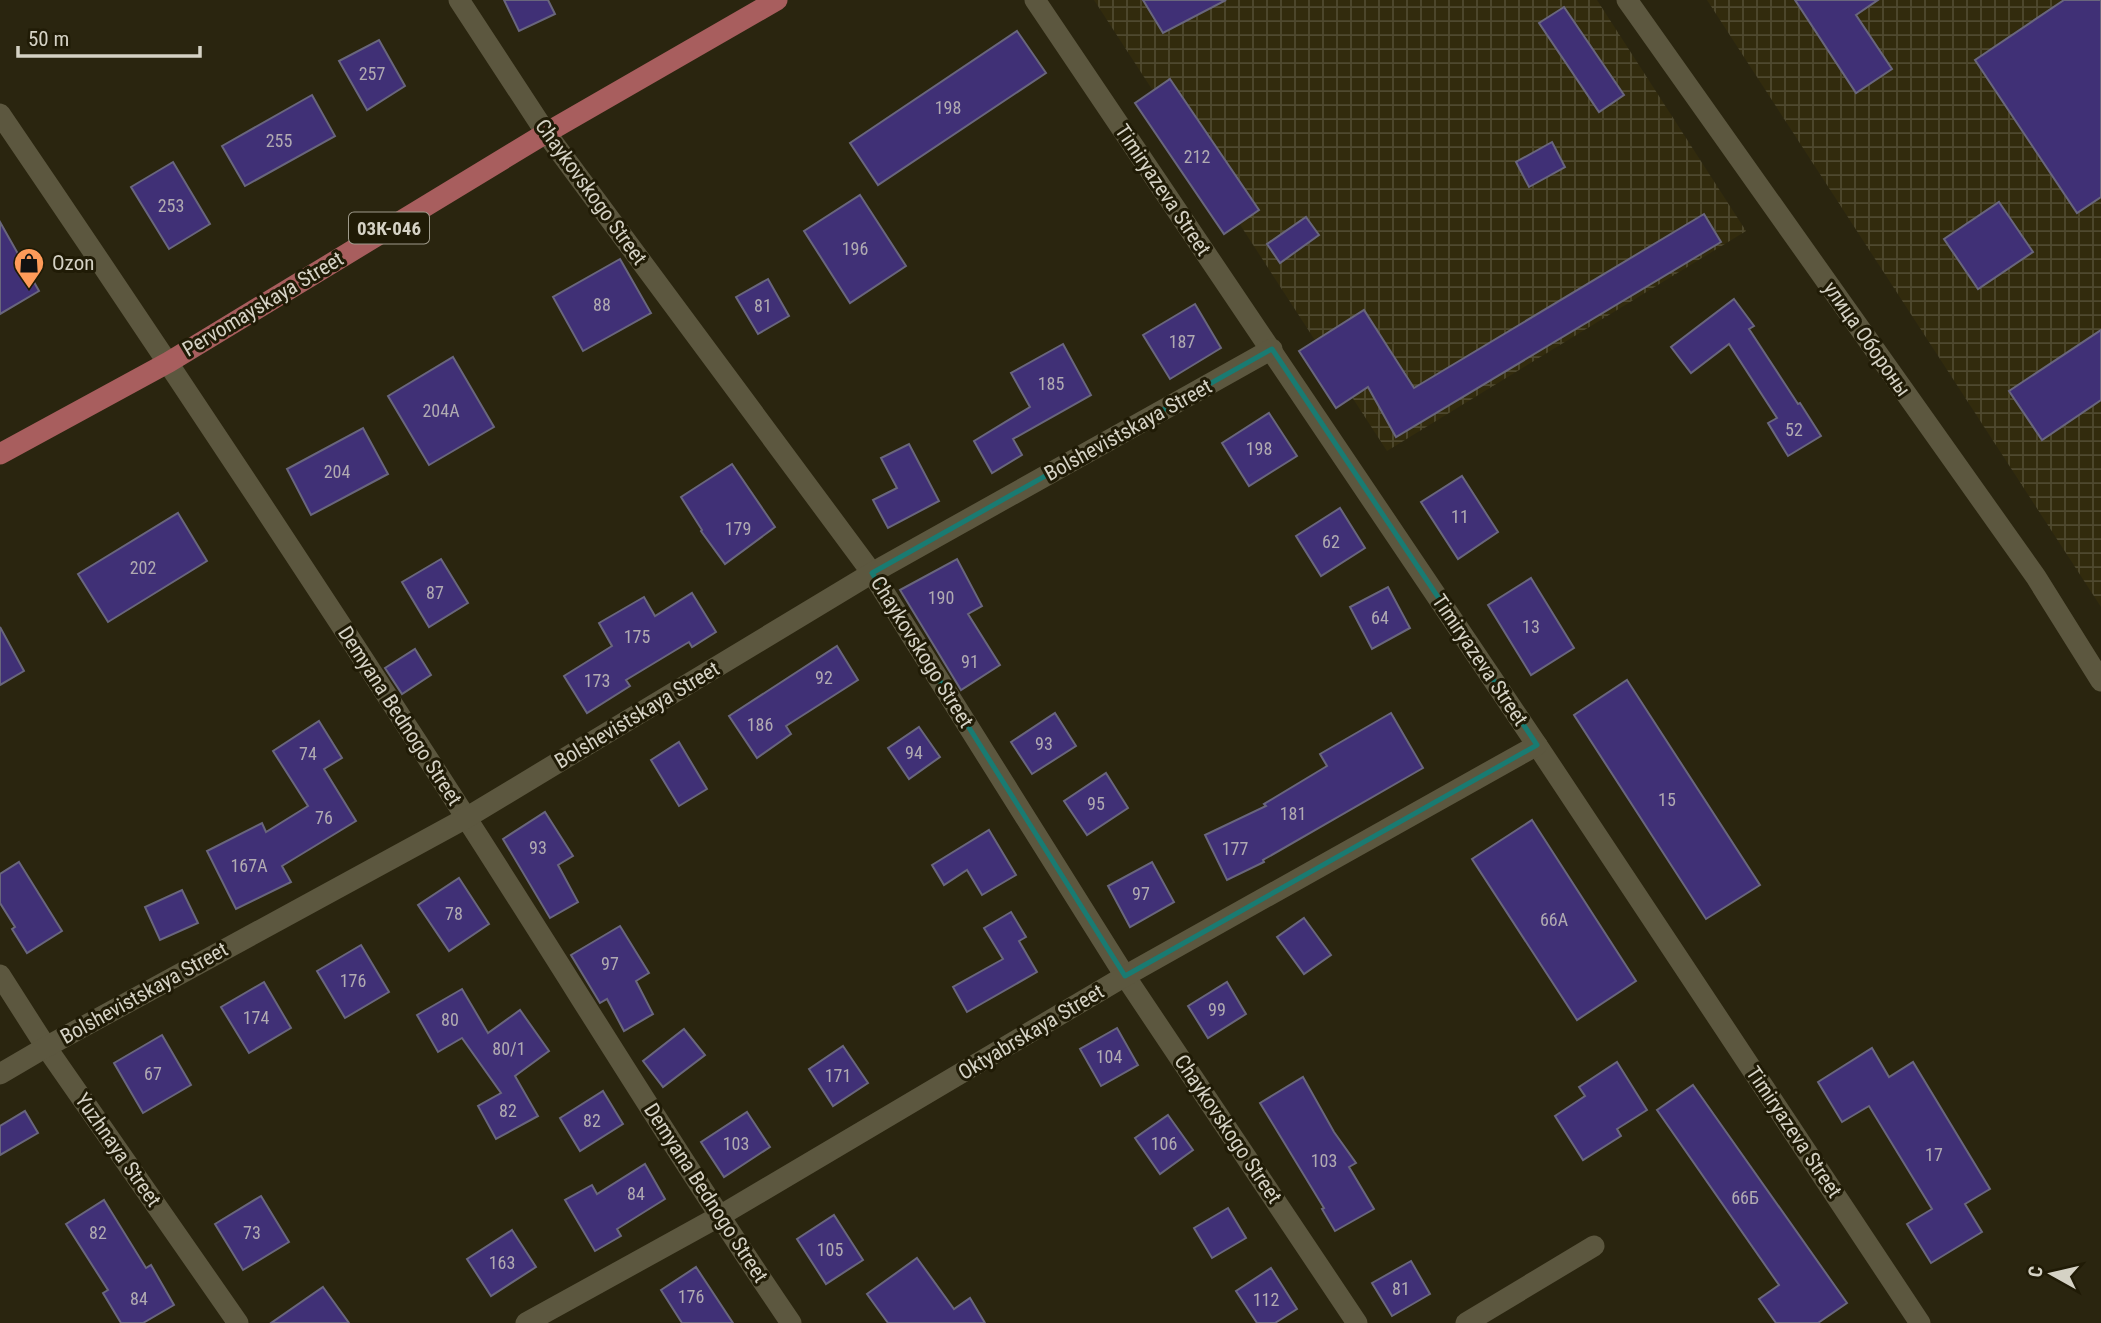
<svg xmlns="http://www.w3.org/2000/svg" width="2101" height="1323" viewBox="0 0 2101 1323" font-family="'Roboto Condensed',sans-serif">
	<defs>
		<pattern id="industrial-grid" width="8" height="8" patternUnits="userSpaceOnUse" patternTransform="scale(1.75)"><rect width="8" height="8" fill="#322b0d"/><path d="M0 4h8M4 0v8" fill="none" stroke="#4f492f"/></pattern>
	</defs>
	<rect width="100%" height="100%" fill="#2a250f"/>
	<g fill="url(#industrial-grid)">
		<polygon points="1094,0 1597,0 1746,231 1387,451"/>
		<polygon points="1707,0 2101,0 2101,607"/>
	</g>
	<g fill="#403076" stroke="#69667d" stroke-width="2">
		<polygon points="504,0 548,0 555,14 519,31"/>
		<polygon points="1143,0 1226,0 1163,33"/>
		<polygon points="1795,0 1878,0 1856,15 1892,69 1856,93"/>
		<polygon points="2064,0 2101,0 2101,197 2077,213 1975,60"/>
		<polygon points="1564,7 1624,95 1599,112 1539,23"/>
		<polygon points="1017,31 1046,73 878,185 850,143"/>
		<polygon points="379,40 405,86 367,110 339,61"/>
		<polygon points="1170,79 1259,210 1224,234 1135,103"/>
		<polygon points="312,95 335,136 245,186 222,146"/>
		<polygon points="1552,142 1565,167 1529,187 1516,162"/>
		<polygon points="173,162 210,224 169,249 131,187"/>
		<polygon points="860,195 906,266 850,303 804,231"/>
		<polygon points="1999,202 2033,252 1978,289 1944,239"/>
		<polygon points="1704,214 1721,242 1396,437 1368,387 1336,408 1299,351 1364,310 1414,388"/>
		<polygon points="1306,217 1319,235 1280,263 1267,244"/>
		<polygon points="0,222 39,291 0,314"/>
		<polygon points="620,259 651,313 583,351 553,297"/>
		<polygon points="768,279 789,316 758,334 736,297"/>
		<polygon points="1734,299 1754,326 1749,329 1798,404 1800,403 1821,436 1788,456 1768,423 1777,418 1729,344 1691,373 1671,347"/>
		<polygon points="1195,304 1221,348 1170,379 1143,335"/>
		<polygon points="2101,330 2101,400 2042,440 2009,391"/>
		<polygon points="1063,344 1091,395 1013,439 1022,455 992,473 974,441 1030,407 1011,373"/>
		<polygon points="453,357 494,427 429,465 388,396"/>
		<polygon points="1269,413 1297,456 1249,486 1222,443"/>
		<polygon points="363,428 388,474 311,515 287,469"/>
		<polygon points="909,444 939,501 888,528 873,500 897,488 881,458"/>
		<polygon points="732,464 775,527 725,564 701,531 702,530 681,497"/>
		<polygon points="1462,476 1498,532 1458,559 1421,502"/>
		<polygon points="1340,508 1365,548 1321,576 1296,536"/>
		<polygon points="178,513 207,561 108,622 78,574"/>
		<polygon points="441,559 468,603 429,627 402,582"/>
		<polygon points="957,559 982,606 968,614 1000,665 961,690 900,590"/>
		<polygon points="1531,578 1574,648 1531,675 1488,605"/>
		<polygon points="1388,587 1410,628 1372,649 1350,607"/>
		<polygon points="692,593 716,632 692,647 689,642 626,680 630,686 587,713 564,676 612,646 599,623 644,597 655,616"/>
		<polygon points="0,627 24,671 0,685"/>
		<polygon points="837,646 858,680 786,726 791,734 757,758 729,716"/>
		<polygon points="415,649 431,675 402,694 385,668"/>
		<polygon points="1627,680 1760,885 1706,919 1574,715"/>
		<polygon points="1055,713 1076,746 1032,774 1011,742"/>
		<polygon points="1391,713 1423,768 1263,860 1264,862 1227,880 1205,835 1266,806 1264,804 1327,766 1320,754"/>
		<polygon points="319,721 342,758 324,769 356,821 282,866 291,882 236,909 207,851 262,823 266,832 308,806 273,751"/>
		<polygon points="919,727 940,757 909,779 888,748"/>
		<polygon points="679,742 707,789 679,806 651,760"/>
		<polygon points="1106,773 1128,808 1087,835 1064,801"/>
		<polygon points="545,812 573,856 558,865 578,902 550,918 503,839"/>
		<polygon points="1532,820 1636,981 1577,1020 1472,859"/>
		<polygon points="989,830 1016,875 982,895 967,870 944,885 932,865"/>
		<polygon points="19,862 62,931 27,953 12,929 15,927 0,903 0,874"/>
		<polygon points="1152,862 1174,902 1130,927 1108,886"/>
		<polygon points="459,878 489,924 449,951 418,905"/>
		<polygon points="182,890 198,923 160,940 145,907"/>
		<polygon points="1011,912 1026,937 1019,941 1037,972 967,1012 953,987 1003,959 984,928"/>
		<polygon points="1304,918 1331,955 1304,974 1277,937"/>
		<polygon points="620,926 649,973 636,981 653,1014 624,1031 607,999 600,1003 571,955"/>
		<polygon points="361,945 389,992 345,1018 317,971"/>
		<polygon points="264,982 291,1028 249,1053 221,1007"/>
		<polygon points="1227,982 1246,1014 1208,1038 1188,1006"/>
		<polygon points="462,989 488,1033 520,1010 549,1051 515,1076 538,1116 496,1139 478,1106 501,1093 462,1038 438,1052 417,1015"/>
		<polygon points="1117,1028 1138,1065 1101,1086 1080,1049"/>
		<polygon points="684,1029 705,1055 663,1087 643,1061"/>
		<polygon points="162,1035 191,1085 143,1113 114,1063"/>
		<polygon points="843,1046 868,1083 833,1106 809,1069"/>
		<polygon points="1872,1048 1889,1077 1913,1062 1990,1189 1965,1204 1982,1232 1931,1263 1907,1224 1932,1209 1869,1106 1842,1122 1818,1082"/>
		<polygon points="1617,1062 1647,1110 1617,1129 1621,1136 1583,1160 1555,1116 1585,1096 1579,1087"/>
		<polygon points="1303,1077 1334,1132 1356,1163 1349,1167 1374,1209 1335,1231 1322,1209 1324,1208 1260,1103"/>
		<polygon points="1693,1085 1847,1303 1818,1323 1776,1323 1759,1299 1779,1285 1657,1110"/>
		<polygon points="603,1091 623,1124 580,1151 560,1118"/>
		<polygon points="25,1111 38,1133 0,1155 0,1126"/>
		<polygon points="747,1112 770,1147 724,1177 701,1142"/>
		<polygon points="1168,1115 1193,1150 1160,1174 1135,1138"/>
		<polygon points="645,1164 665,1199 617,1229 621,1236 595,1251 565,1200 592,1185 597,1194"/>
		<polygon points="261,1196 289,1242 243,1270 215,1224"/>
		<polygon points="104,1200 146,1268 151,1265 174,1305 143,1323 121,1323 103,1293 108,1290 66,1224"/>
		<polygon points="1228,1208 1246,1238 1212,1258 1194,1228"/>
		<polygon points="834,1215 863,1260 826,1284 797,1239"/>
		<polygon points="512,1230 536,1267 491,1296 467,1259"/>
		<polygon points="917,1258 954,1309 970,1298 985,1323 888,1323 867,1294"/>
		<polygon points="1411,1261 1430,1294 1392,1316 1372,1283"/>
		<polygon points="696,1267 733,1323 682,1323 661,1290"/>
		<polygon points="1271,1268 1297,1309 1275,1323 1257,1323 1236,1291"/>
		<polygon points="323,1287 349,1323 271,1323"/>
	</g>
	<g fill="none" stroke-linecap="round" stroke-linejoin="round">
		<g stroke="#5c573f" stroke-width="21">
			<polyline points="459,0 546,133 872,573 1125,976 1357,1323"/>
			<polyline points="1035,0 1537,745 1920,1323"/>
			<polyline points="1627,0 2036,577 2101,681"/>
			<path d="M 0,114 C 158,346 313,580 465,816 C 574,985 678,1157 791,1323"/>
			<polyline points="0,975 46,1047 238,1323"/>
			<polyline points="0,1074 46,1047 466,818 872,573 1272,349"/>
			<polyline points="526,1323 718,1217 1125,976 1537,745"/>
			<polyline points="1466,1323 1594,1246"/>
		</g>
		<polyline stroke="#a85e5e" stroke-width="21" points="0,454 169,362 546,133 777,0"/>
	</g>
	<path fill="none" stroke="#197b72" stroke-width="5" stroke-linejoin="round" d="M 1272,349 L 1537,745 L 1125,976 L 872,573 Z"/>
	<defs>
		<g id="shop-pin" transform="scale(1.575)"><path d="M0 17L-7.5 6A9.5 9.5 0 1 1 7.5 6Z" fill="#ff9b59" stroke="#201b06"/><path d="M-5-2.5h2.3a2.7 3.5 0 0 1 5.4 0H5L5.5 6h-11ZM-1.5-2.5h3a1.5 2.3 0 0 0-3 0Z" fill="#111"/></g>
	</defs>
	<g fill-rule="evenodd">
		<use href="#shop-pin" x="29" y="263"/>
	</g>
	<g text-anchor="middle" stroke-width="6" stroke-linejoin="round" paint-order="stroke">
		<g font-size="18" fill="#b0aab1">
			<text x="372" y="80">257</text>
			<text x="948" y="114">198</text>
			<text x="279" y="147">255</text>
			<text x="1197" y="163">212</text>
			<text x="171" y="212">253</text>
			<text x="855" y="255">196</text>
			<text x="602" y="311">88</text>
			<text x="763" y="312">81</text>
			<text x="1182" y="348">187</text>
			<text x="1051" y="390">185</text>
			<text x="441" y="417">204А</text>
			<text x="1794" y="436">52</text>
			<text x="1259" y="455">198</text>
			<text x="337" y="478">204</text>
			<text x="1460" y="523">11</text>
			<text x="738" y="535">179</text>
			<text x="1331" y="548">62</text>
			<text x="143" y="574">202</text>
			<text x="435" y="599">87</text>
			<text x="941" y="604">190</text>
			<text x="1380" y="624">64</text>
			<text x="1531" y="633">13</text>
			<text x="637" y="643">175</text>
			<text x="970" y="668">91</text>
			<text x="824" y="684">92</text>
			<text x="597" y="687">173</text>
			<text x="760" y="731">186</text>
			<text x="1044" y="750">93</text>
			<text x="914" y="759">94</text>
			<text x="308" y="760">74</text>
			<text x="1667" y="806">15</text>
			<text x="1096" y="810">95</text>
			<text x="1293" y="820">181</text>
			<text x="324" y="824">76</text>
			<text x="538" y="854">93</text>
			<text x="1235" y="855">177</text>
			<text x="249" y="872">167А</text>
			<text x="1141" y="900">97</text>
			<text x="454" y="920">78</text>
			<text x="1554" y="926">66А</text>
			<text x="610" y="970">97</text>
			<text x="353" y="987">176</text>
			<text x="1217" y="1016">99</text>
			<text x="256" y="1024">174</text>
			<text x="450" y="1026">80</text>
			<text x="509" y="1055">80/1</text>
			<text x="1109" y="1063">104</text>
			<text x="153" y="1080">67</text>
			<text x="838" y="1082">171</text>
			<text x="508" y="1117">82</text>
			<text x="592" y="1127">82</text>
			<text x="736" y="1150">103</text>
			<text x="1164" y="1150">106</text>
			<text x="1934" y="1161">17</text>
			<text x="1324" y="1167">103</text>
			<text x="636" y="1200">84</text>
			<text x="1745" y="1204">66Б</text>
			<text x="98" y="1239">82</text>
			<text x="252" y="1239">73</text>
			<text x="830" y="1256">105</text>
			<text x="502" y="1269">163</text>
			<text x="1401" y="1295">81</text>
			<text x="691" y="1303">176</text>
			<text x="139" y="1305">84</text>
			<text x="1266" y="1306">112</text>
		</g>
		<rect fill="#201b06" stroke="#9f9b8c" stroke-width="2" x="349" y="212.5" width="80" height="31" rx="5"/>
		<g font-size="19" font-weight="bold" fill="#d5d2c5">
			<text x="389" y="235">03К-046</text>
		</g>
		<g font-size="21" fill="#d5d2c5" stroke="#201b06">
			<text transform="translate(1163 190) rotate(56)" y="7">Timiryazeva Street</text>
			<text transform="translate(591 192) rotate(54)" y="7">Chaykovskogo Street</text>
			<text transform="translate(263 304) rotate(-31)" y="7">Pervomayskaya Street</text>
			<text transform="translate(1867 339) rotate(55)" y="7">улица Обороны</text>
			<text transform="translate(1128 430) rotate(-29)" y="7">Bolshevistskaya Street</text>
			<text transform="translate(922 652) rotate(58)" y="7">Chaykovskogo Street</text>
			<text transform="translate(1480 660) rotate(56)" y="7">Timiryazeva Street</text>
			<text transform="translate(637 715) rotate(-31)" y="7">Bolshevistskaya Street</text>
			<text transform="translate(400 716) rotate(57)" y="7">Demyana Bednogo Street</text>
			<text transform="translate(144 993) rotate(-29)" y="7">Bolshevistskaya Street</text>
			<text transform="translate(1031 1032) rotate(-31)" y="7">Oktyabrskaya Street</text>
			<text transform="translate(1228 1129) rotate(56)" y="7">Chaykovskogo Street</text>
			<text transform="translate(1794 1132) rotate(56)" y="7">Timiryazeva Street</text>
			<text transform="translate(118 1150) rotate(55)" y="7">Yuzhnaya Street</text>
			<text transform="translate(706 1193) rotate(57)" y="7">Demyana Bednogo Street</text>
		</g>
		<g font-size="21" fill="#d5d2c5" stroke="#201b06" text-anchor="start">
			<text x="52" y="270">Ozon</text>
		</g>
	</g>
	<g transform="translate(2052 1274) rotate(278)" stroke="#201b06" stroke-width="5" paint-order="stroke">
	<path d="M0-5L12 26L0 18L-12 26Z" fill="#d5d2c5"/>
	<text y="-10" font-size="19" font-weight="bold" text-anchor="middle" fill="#d5d2c5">С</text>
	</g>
	<path d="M18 46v10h182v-10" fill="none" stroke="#d5d2c5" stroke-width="3.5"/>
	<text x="28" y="46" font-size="21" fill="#d5d2c5" stroke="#201b06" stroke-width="5" paint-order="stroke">50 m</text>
</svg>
